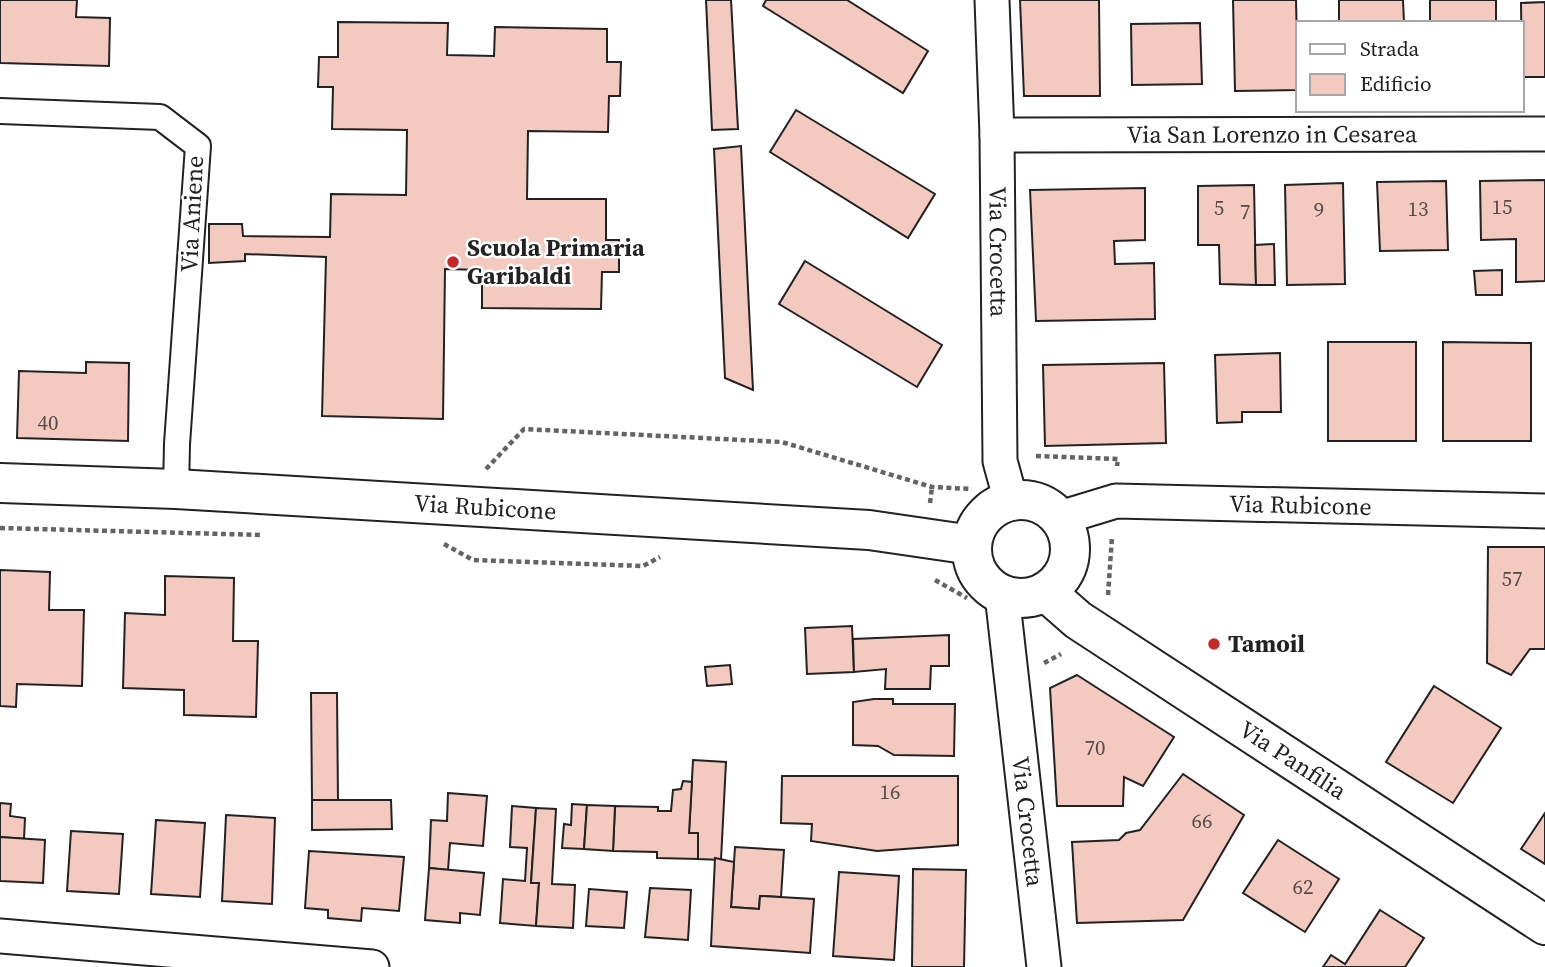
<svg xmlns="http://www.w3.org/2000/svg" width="1545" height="967" viewBox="0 0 1545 967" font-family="'Source Serif 4',serif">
	<rect width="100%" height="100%" fill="#fff"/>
	<g fill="#f3c9c0" stroke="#222" stroke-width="2">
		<polygon points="0,0 77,0 76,17 110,18 109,66 0,63"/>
		<polygon points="706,0 731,0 738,129 712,130"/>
		<polygon points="766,0 847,0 928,51 903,93 763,6"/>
		<polygon points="1020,0 1099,0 1100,96 1024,96"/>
		<polygon points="1233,0 1296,0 1298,90 1235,91"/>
		<polygon points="1339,0 1403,0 1404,23 1339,23"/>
		<rect x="1430" y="0" width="66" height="23"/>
		<polygon points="1545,2 1545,77 1522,77 1521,3"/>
		<polygon points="338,22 448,23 447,55 494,56 495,27 607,29 607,62 621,62 620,96 609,96 608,132 528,131 527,199 606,199 606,240 619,240 619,272 602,272 601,309 482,308 482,270 445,269 443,419 322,416 326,257 245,254 245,261 209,263 209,224 242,224 243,236 330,237 331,194 406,195 407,130 332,129 333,87 318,87 319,57 338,57"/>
		<polygon points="1200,23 1202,84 1132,85 1131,24"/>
		<polygon points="796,110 935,194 908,238 770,152"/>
		<polygon points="741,146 753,390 725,378 714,149"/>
		<polygon points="1545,180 1545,281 1516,282 1516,239 1481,240 1480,181"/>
		<polygon points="1446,181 1448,250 1380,251 1377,182"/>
		<polygon points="1343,183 1345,284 1287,285 1285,185"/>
		<polygon points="1254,185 1256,285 1220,284 1219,245 1198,245 1198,186"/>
		<polygon points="1145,188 1145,240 1114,241 1115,264 1154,263 1155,319 1036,321 1030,190"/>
		<polygon points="1274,244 1275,285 1256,285 1255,245"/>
		<polygon points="805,261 942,345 917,387 779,304"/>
		<polygon points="1502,270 1502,295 1476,295 1474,271"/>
		<rect x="1328" y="342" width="88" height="99"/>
		<polygon points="1443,342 1531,343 1531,441 1443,441"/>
		<polygon points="1280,353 1281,412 1242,412 1242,422 1217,423 1215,355"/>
		<polygon points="86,362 129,363 128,441 17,438 19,371 86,373"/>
		<polygon points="1164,363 1166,443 1045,446 1043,365"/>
		<polygon points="1488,547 1545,547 1545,649 1530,649 1511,675 1487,663"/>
		<polygon points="0,570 50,572 49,610 84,610 82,686 17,684 16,707 0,706"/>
		<polygon points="165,576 234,578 233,641 258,641 256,717 184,715 184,690 123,688 125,613 165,615"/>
		<polygon points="852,626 854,672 807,674 805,628"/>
		<polygon points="949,635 949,666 931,666 930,689 885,689 886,669 854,672 853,639"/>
		<polygon points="730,665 732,684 707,686 705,667"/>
		<polygon points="1077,675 1174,737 1143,786 1124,777 1123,806 1057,806 1050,688"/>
		<polygon points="1434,686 1501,728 1453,803 1386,762"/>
		<polygon points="311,693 337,693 338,800 312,800"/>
		<polygon points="874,699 893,699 893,704 955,704 954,756 894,755 878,746 853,745 853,702"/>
		<polygon points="693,760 726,762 721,860 698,859 698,833 689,833"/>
		<polygon points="1183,774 1244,815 1183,920 1077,923 1072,842 1119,840 1126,833 1140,830"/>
		<polygon points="782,776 958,776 958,845 877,851 811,841 812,824 781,823"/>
		<polygon points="683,781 692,782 689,833 698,833 698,859 657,858 657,852 613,851 615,806 658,807 658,811 671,811 673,790 681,789"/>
		<polygon points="448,793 487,796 483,846 450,843 448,870 429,868 431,820 447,821"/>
		<polygon points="312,800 391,800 392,829 312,830"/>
		<polygon points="0,803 11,804 10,816 25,818 24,839 0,837"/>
		<polygon points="572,804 587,805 584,849 562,848 564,824 571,825"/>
		<polygon points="587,805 615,806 613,851 584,849"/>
		<polygon points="512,806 536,808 531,883 539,883 536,926 500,923 503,879 525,881 527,848 510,847"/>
		<polygon points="536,808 556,809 552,884 575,885 573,928 536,926 539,883 531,883"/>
		<polygon points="1545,813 1545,864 1521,849"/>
		<polygon points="226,815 275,818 272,904 222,901"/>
		<polygon points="156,820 205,823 200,897 151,894"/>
		<polygon points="71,831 123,834 119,894 67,891"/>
		<polygon points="0,837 45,840 43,883 0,881"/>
		<polygon points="1278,840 1339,879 1305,932 1243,893"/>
		<polygon points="735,847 784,850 781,897 760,896 759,909 731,907"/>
		<polygon points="309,851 404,857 399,911 362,908 361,921 328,918 328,910 305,908"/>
		<polygon points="715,858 734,862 731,907 759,909 760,896 814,899 810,953 711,946"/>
		<polygon points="429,868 484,873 480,915 460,913 460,923 425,920"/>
		<polygon points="913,869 966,870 964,967 912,967"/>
		<polygon points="839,872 899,876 894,960 833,956"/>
		<polygon points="650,888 691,890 688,940 645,937"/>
		<polygon points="589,889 627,892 624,928 586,926"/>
		<polygon points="1380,910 1424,938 1405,967 1323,967 1331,955 1345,964"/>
	</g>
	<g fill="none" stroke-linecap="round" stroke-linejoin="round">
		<g stroke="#222" stroke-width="28">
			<polyline id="pedestrian" points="0,111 160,117 198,146 177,444 176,489"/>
		</g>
		<g stroke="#222" stroke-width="37">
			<g id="minor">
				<path id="s1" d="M 992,0 L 997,135 L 1000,461 L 1011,501"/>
				<path id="s2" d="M 997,135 L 1545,134"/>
				<path id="s3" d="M 1060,518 L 1116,501 L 1545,511"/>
				<path id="s4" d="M 1002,594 L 1044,967"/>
				<polyline points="0,936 372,967"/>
			</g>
		</g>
		<g stroke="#222" stroke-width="42">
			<g id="tertiary">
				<path id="s5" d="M 0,483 L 176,489 L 869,530 L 972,545"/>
				<circle cx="1021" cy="549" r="49"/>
				<path id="s6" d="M 1046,592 L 1078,620 L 1545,925"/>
			</g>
		</g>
		<g stroke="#646464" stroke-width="4.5" stroke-dasharray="5 3.5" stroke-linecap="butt">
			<polyline points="1036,456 1118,459 1117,466"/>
			<polyline points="486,469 524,429 782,442 932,487 972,489"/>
			<polyline points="930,503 932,487"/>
			<polyline points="0,528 262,535"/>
			<polyline points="444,544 473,560 643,566 660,557"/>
			<polyline points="935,580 967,598"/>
			<polyline points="1108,595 1112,537"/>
			<polyline points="1044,663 1061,654"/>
		</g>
		<use href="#pedestrian" stroke="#fff" stroke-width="24"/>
		<use href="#minor" stroke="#fff" stroke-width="33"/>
		<use href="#tertiary" stroke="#fff" stroke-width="38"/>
	</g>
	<g fill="#c62828" stroke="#fff" stroke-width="2.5">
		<circle cx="453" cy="262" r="7"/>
		<circle cx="1214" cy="644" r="7"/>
	</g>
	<g text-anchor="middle" stroke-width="5" stroke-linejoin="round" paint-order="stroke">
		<g font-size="21" fill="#564c4a">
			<text x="1502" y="214">15</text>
			<text x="1219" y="215">5</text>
			<text x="1418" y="216">13</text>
			<text x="1319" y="217">9</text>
			<text x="1245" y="219">7</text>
			<text x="48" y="430">40</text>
			<text x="1512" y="586">57</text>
			<text x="1095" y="755">70</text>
			<text x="890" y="799">16</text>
			<text x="1202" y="828">66</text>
			<text x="1303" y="894">62</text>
		</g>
		<g font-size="24" fill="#222" stroke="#fff">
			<text dy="8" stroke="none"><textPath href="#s2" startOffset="275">Via San Lorenzo in Cesarea</textPath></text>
			<text transform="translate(192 214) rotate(-87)" y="8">Via Aniene</text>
			<text dy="8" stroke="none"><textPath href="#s1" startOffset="252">Via Crocetta</textPath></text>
			<text dy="8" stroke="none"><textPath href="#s3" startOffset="243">Via Rubicone</textPath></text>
			<text dy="8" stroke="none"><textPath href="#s5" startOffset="486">Via Rubicone</textPath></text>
			<text dy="8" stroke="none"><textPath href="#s6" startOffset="299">Via Panfilia</textPath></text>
			<text dy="8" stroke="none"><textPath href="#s4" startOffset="229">Via Crocetta</textPath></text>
		</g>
		<g font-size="24" font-weight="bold" fill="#222" stroke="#fff" text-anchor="start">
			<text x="467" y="256">Scuola Primaria<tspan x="467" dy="28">Garibaldi</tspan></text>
			<text x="1228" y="652">Tamoil</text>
		</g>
	</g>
	<rect x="1296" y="21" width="228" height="91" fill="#ffffff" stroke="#a7a7a7" stroke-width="2"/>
	<rect x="1310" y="44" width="35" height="10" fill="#ffffff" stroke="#a7a7a7" stroke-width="2"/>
	<text x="1360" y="56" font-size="21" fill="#222222">Strada</text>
	<rect x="1310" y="74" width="35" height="21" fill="#f3c9c0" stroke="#a7a7a7" stroke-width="2"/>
	<text x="1360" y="91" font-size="21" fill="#222222">Edificio</text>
</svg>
